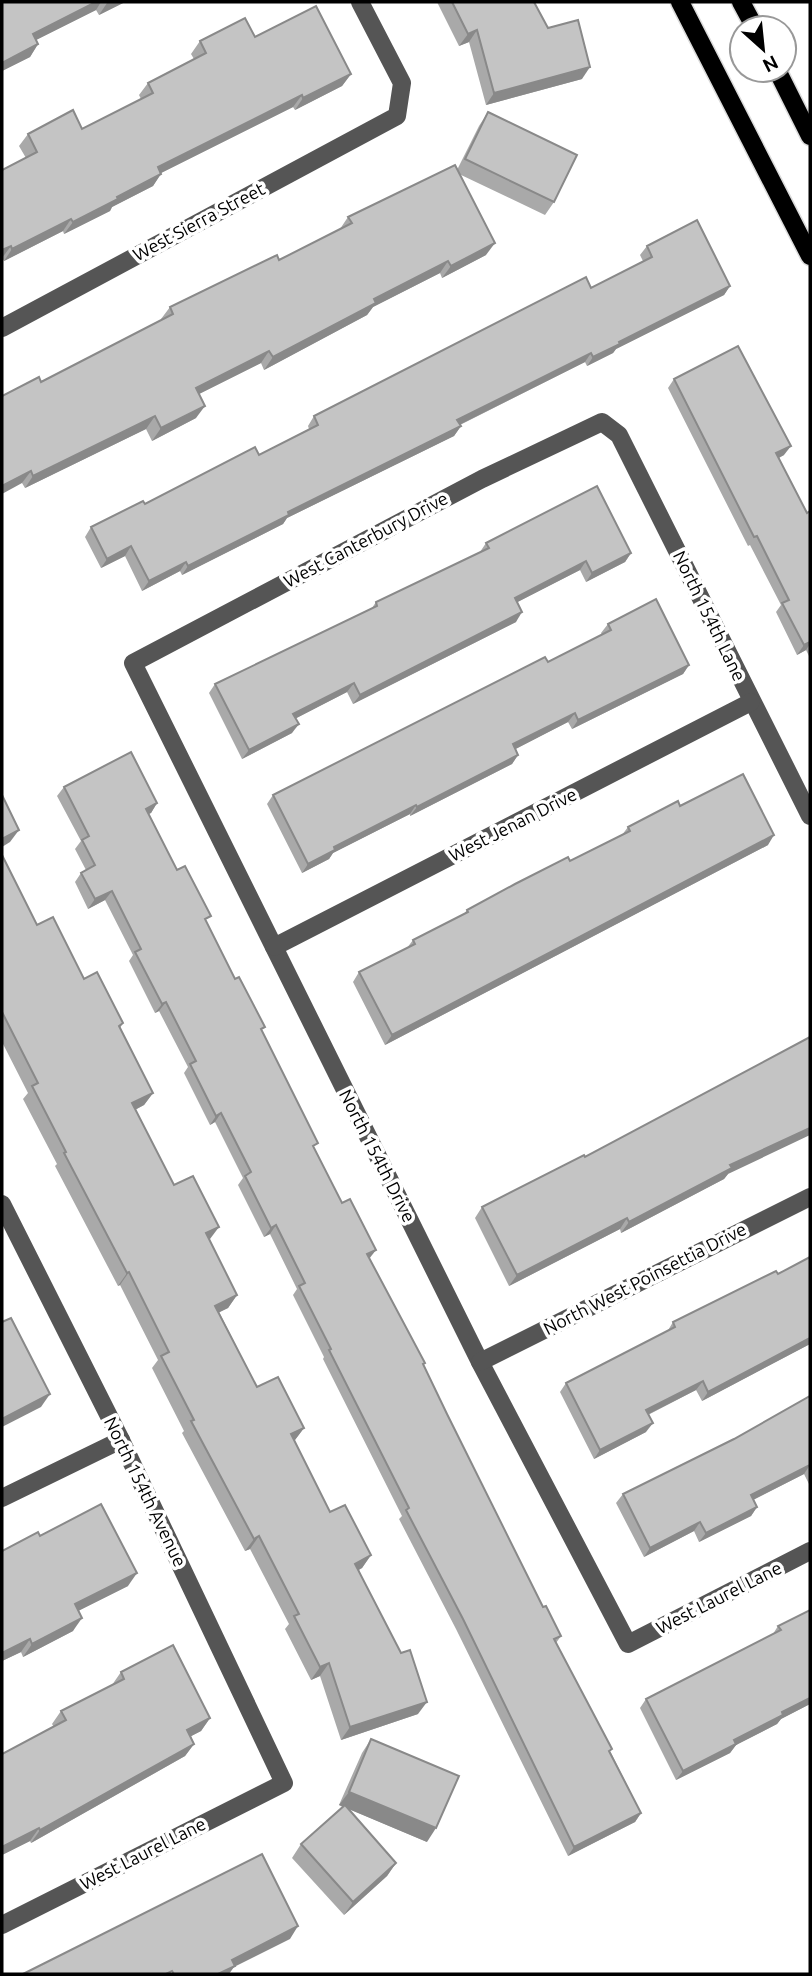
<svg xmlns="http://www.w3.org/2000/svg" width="812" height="1976" viewBox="0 0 812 1976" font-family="Ubuntu,sans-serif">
	<rect width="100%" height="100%" fill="#fff"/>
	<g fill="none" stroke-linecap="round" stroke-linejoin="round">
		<g stroke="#dbdbdb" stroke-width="21">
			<g id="major">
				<polyline points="680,2 810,256"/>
				<polyline points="741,2 755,28"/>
				<polyline points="777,70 810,136"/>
			</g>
		</g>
		<g stroke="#555" stroke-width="18">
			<polyline points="2,328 397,116 402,83 360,2"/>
			<polyline points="810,816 619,435 602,422 482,479 133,663 480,1362 628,1644 810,1551"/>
			<polyline points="274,947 751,702"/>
			<polyline points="2,1204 121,1440 284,1783 2,1925"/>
			<polyline points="480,1362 810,1197"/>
			<polyline points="2,1498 121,1440"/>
		</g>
		<use href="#major" stroke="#000" stroke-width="18"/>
	</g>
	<g fill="#a9a9a9">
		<polygon points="2,2 125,2 99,15 96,10 36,40 38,44 30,57 2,71"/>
		<polygon points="437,2 534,2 548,28 582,79 486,105 469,42 459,46"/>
		<polygon points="255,37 351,74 342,86 295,110 293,107 161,173 153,186 112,207 110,211 64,234 63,231 4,261 2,258 2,170 26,158 19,146 28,134 82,129 141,99 139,95 148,83 194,59 191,54 200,41"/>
		<polygon points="488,112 554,202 545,215 459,174 486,255 442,278 440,273 373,307 367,315 264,370 261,363 199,394 196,418 152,441 146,429 25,488 22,483 41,382 161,320 161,319 170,307 279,260 340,229 348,217 457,170 479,126"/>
		<polygon points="647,246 730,286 724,295 616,349 613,353 587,366 585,362 460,425 461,426 454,436 287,518 283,524 182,575 180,571 142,591 125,556 101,568 85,537 91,527 259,455 309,429 308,426 314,416 591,288 643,261 640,255"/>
		<polygon points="674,379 784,455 779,458 807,513 810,511 810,658 806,650 797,655 776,612 781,605 750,545 748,546 668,388"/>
		<polygon points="486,543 631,553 625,562 586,582 580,570 517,602 516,622 353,704 347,692 296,718 292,733 242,759 209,693 215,684 372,608 376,602 480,552"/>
		<polygon points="608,624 689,665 683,674 572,729 568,722 515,749 518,755 512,764 410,816 410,814 333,853 329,859 302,873 267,804 273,795 548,662 602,635 601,633"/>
		<polygon points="64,787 157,803 151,813 148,814 177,870 206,922 262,1031 314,1149 369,1259 425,1363 423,1365 447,1414 543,1607 561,1636 556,1643 641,1813 635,1822 568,1856 456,1629 399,1519 402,1516 323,1359 324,1357 293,1295 297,1289 270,1234 264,1237 238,1185 243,1178 215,1122 210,1125 184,1073 188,1067 159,1011 155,1013 129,961 133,955 105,900 88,909 75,882 81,873 86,870 75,849 81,841 57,796"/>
		<polygon points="680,806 768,845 385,1045 353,982 359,972 407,948 413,940 464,914 467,910 570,861 622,835 628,827"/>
		<polygon points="2,855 37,925 123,1023 120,1028 153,1093 144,1105 135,1110 174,1185 210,1239 209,1240 237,1295 228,1308 219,1312 257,1387 304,1428 294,1441 330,1512 371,1555 362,1568 359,1570 418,1714 341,1740 320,1676 311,1680 285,1629 289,1624 250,1549 245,1551 182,1433 184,1431 152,1368 158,1360 120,1285 118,1286 55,1166 57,1164 23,1099 28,1093 2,1042"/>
		<polygon points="585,1157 728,1174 724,1179 621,1233 620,1229 509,1286 475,1218 482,1207"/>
		<polygon points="810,1257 810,1344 702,1401 696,1390 648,1415 646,1432 594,1459 560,1392 566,1383 667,1332 673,1322 778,1274"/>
		<polygon points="810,1396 810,1486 804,1474 753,1500 757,1507 751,1516 699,1542 694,1531 644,1557 616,1503 623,1494 734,1439"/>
		<polygon points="40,1536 128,1586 78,1611 73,1631 23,1657 21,1652 2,1661 2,1551"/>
		<polygon points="810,1610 810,1704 781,1719 777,1724 736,1745 730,1753 676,1780 640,1708 646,1699 773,1634 778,1626"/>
		<polygon points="121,1672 210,1718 201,1731 191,1736 194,1744 185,1756 31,1843 30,1841 2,1855 2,1754 54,1727 52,1724 61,1711 112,1685"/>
		<polygon points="371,1739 427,1842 349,1809 396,1863 387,1876 344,1915 292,1858 301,1844 343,1807 339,1805 362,1753"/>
	</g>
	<g fill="#898989">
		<polygon points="96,2 101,2 96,10 24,46 33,34"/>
		<polygon points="110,2 125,2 99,15 107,3"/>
		<polygon points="477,30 469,42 459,46 468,34"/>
		<polygon points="38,44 30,57 2,71 2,63"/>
		<polygon points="590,67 582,79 486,105 494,93"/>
		<polygon points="351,74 342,86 295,110 303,98"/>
		<polygon points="302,95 293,107 149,179 158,167"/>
		<polygon points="161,174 153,186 112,207 110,211 64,234 73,222 117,197"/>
		<polygon points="71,219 63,231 4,261 12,249"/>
		<polygon points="495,243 486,255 442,278 451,266"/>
		<polygon points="11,246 2,258 2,250"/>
		<polygon points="448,261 440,273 373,307 367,315 264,370 273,357 374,299"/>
		<polygon points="730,286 724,295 616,349 613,353 587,366 593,357 619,342"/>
		<polygon points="269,351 261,363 187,400 196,388"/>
		<polygon points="591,353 585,362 451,429 457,420"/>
		<polygon points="205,406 196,418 152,441 161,428"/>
		<polygon points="155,416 146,429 25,488 33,476"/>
		<polygon points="461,426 454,436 287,518 283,524 182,575 188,566 288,512"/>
		<polygon points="791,446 784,455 770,462 776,453"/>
		<polygon points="31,471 22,483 2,494 2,486"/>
		<polygon points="131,546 125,556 101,568 107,559"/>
		<polygon points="631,553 625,562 586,582 592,573"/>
		<polygon points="586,561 580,570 508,607 515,598"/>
		<polygon points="186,562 180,571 142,591 149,581"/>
		<polygon points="522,612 516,622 353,704 360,695"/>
		<polygon points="810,642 810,644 806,650 797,655 804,645"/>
		<polygon points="689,665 683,674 572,729 578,720"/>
		<polygon points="354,683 347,692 287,723 293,714"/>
		<polygon points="575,713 568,722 506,754 513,744"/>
		<polygon points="299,724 292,733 242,759 249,750"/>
		<polygon points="518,755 512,764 410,816 417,807"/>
		<polygon points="157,803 151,813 140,818 146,809"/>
		<polygon points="416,805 410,814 333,853 329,859 302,873 308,864 334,847"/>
		<polygon points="19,830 10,842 2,847 2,839"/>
		<polygon points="774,835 768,845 385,1045 392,1035"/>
		<polygon points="112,891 105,900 88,909 95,899"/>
		<polygon points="166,1002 159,1011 155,1013 162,1004"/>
		<polygon points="153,1093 144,1105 123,1116 132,1103"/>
		<polygon points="221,1113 215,1122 210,1125 216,1116"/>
		<polygon points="810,1128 810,1135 728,1174 724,1179 621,1233 629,1222 730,1165"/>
		<polygon points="627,1218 620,1229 509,1286 517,1275"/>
		<polygon points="276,1225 270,1234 264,1237 271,1228"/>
		<polygon points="219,1227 210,1239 197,1246 206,1233"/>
		<polygon points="376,1250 369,1259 367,1254"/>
		<polygon points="129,1272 120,1285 118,1286 127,1273"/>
		<polygon points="237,1295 228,1308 206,1319 215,1306"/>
		<polygon points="810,1338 810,1344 702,1401 708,1392"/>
		<polygon points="703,1381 696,1390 639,1419 646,1410"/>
		<polygon points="50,1394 41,1407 2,1427 2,1419"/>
		<polygon points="653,1423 646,1432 594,1459 600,1450"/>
		<polygon points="304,1428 295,1440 282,1447 291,1434"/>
		<polygon points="810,1465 804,1474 745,1504 751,1495"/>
		<polygon points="757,1507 751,1516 699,1542 706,1533"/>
		<polygon points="700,1522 694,1531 644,1557 650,1548"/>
		<polygon points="259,1536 250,1549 245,1551 254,1539"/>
		<polygon points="371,1555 362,1568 346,1576 355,1564"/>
		<polygon points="137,1573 128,1586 66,1617 75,1604"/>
		<polygon points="82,1618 73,1631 23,1657 32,1644"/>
		<polygon points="30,1639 21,1652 2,1661 2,1653"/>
		<polygon points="329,1663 320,1676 311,1680 320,1667"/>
		<polygon points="810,1698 810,1704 781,1719 777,1724 736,1745 730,1753 676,1780 683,1771 782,1712"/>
		<polygon points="427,1702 418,1714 341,1740 350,1727"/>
		<polygon points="210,1718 201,1731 178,1743 187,1730"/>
		<polygon points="194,1744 185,1756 31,1843 40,1830"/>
		<polygon points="349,1792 436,1828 427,1842 339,1805"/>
		<polygon points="641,1813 635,1822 568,1856 574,1847"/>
		<polygon points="39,1828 30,1841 2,1855 2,1847"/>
		<polygon points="396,1863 387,1876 344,1915 353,1902"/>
		<polygon points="298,1926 290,1939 234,1967 229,1974 218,1974 232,1960"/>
	</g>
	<g fill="#c4c4c4" stroke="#898989" stroke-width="2">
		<polygon points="2,2 96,2 33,34 38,44 2,63"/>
		<polygon points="452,2 534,2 548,28 578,20 590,67 494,93 477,30 468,34"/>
		<polygon points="316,6 351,74 303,98 302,95 158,167 161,174 117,197 118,199 73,222 71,219 12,249 11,246 2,250 2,170 37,152 28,134 73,110 82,129 153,93 148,83 206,53 200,41 245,18 255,37"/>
		<polygon points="488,112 577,155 554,202 465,159"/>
		<polygon points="455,165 495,243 451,266 448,261 374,299 376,303 273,357 269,351 196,388 205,406 161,428 155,416 33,476 31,471 2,486 2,396 39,377 41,382 173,314 170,307 277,255 279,260 352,223 348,217"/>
		<polygon points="697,220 730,286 619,342 620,344 593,357 591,353 457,420 461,426 288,512 289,515 188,566 186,562 149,581 131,546 107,559 91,527 143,501 145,504 255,447 259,455 318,425 314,416 586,277 591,288 652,257 647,246"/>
		<polygon points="738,346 791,446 776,453 807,513 810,511 810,642 804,645 782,603 789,600 757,536 754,537 674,379"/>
		<polygon points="597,486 631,553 592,573 586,561 515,598 522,612 360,695 354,683 293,714 299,724 249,750 215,684 377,606 376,602 489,548 486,543"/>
		<polygon points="656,599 689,665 578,720 575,713 513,744 518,755 417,807 416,805 334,847 335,850 308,864 273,795 545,657 548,662 611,630 608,624"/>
		<polygon points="131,752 157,803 146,809 177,870 185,866 211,916 205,919 235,979 239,977 265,1027 261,1029 318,1143 313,1146 342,1203 350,1199 376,1250 367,1254 425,1363 423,1364 447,1414 543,1607 546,1606 561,1636 554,1639 612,1749 609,1751 641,1813 574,1847 463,1619 406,1510 409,1508 329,1350 331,1349 299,1286 305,1283 276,1225 271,1228 245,1176 251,1172 221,1113 216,1116 190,1064 196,1061 166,1002 162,1004 135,952 141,949 112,891 95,899 81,873 95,865 82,840 89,836 64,787"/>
		<polygon points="743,774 774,835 392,1035 359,972 415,944 413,940 468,912 467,910 515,884 568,857 570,861 630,831 628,827 678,801 680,806"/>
		<polygon points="2,795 19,830 2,839"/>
		<polygon points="2,855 37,925 53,917 84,979 97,972 123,1023 119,1026 153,1093 132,1103 174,1185 193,1176 219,1227 206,1233 237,1295 215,1306 257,1387 278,1377 304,1428 291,1434 330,1512 345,1505 371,1555 355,1564 401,1653 410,1650 427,1702 350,1727 329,1663 320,1667 294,1616 299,1614 259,1536 254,1539 191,1421 194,1420 161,1356 169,1352 129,1272 127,1273 64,1153 66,1152 32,1086 38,1083 2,1012"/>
		<polygon points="810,1037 810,1128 730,1165 732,1168 629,1222 627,1218 517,1275 482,1207 584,1155 585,1157"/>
		<polygon points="810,1257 810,1338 708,1392 703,1381 646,1410 653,1423 600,1450 566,1383 675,1327 673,1322 776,1271 778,1274"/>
		<polygon points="11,1318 50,1394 2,1419 2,1322"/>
		<polygon points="810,1396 810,1465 751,1495 757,1507 706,1533 700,1522 650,1548 623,1494 734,1439"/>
		<polygon points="101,1504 137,1573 75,1604 82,1618 32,1644 30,1639 2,1653 2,1551 38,1532 40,1536"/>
		<polygon points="810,1610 810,1698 782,1712 783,1715 734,1740 736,1744 683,1771 646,1699 781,1630 778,1626"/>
		<polygon points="173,1645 210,1718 187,1730 194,1744 40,1830 39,1828 2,1847 2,1754 66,1720 61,1711 124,1679 121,1672"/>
		<polygon points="371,1739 459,1776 436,1828 349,1792"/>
		<polygon points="345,1805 396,1863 353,1902 301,1844"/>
		<polygon points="262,1854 298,1926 232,1960 235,1966 218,1974 174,1974 172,1971 166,1974 23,1974"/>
	</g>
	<g text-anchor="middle" stroke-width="7" stroke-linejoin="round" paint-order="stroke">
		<g font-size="18" fill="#000" stroke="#fff">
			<text transform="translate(199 222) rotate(-28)" y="6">West Sierra Street</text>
			<text transform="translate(366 540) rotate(-28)" y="6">West Canterbury Drive</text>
			<text transform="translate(709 616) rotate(64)" y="6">North 154th Lane</text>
			<text transform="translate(513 825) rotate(-27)" y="6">West Jenan Drive</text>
			<text transform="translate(377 1156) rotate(63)" y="6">North 154th Drive</text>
			<text transform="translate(645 1279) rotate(-27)" y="6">North West Poinsettia Drive</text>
			<text transform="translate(145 1492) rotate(64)" y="6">North 154th Avenue</text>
			<text transform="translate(719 1598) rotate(-27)" y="6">West Laurel Lane</text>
			<text transform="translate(143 1854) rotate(-27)" y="6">West Laurel Lane</text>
		</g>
	</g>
	<rect width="812" height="1976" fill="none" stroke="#000000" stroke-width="7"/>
	<g transform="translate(763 49) rotate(153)"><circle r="33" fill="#ffffff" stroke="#999999" stroke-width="2"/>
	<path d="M0-5L12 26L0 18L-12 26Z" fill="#000000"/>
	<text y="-10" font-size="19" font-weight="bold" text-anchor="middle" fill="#000000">N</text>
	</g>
</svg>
